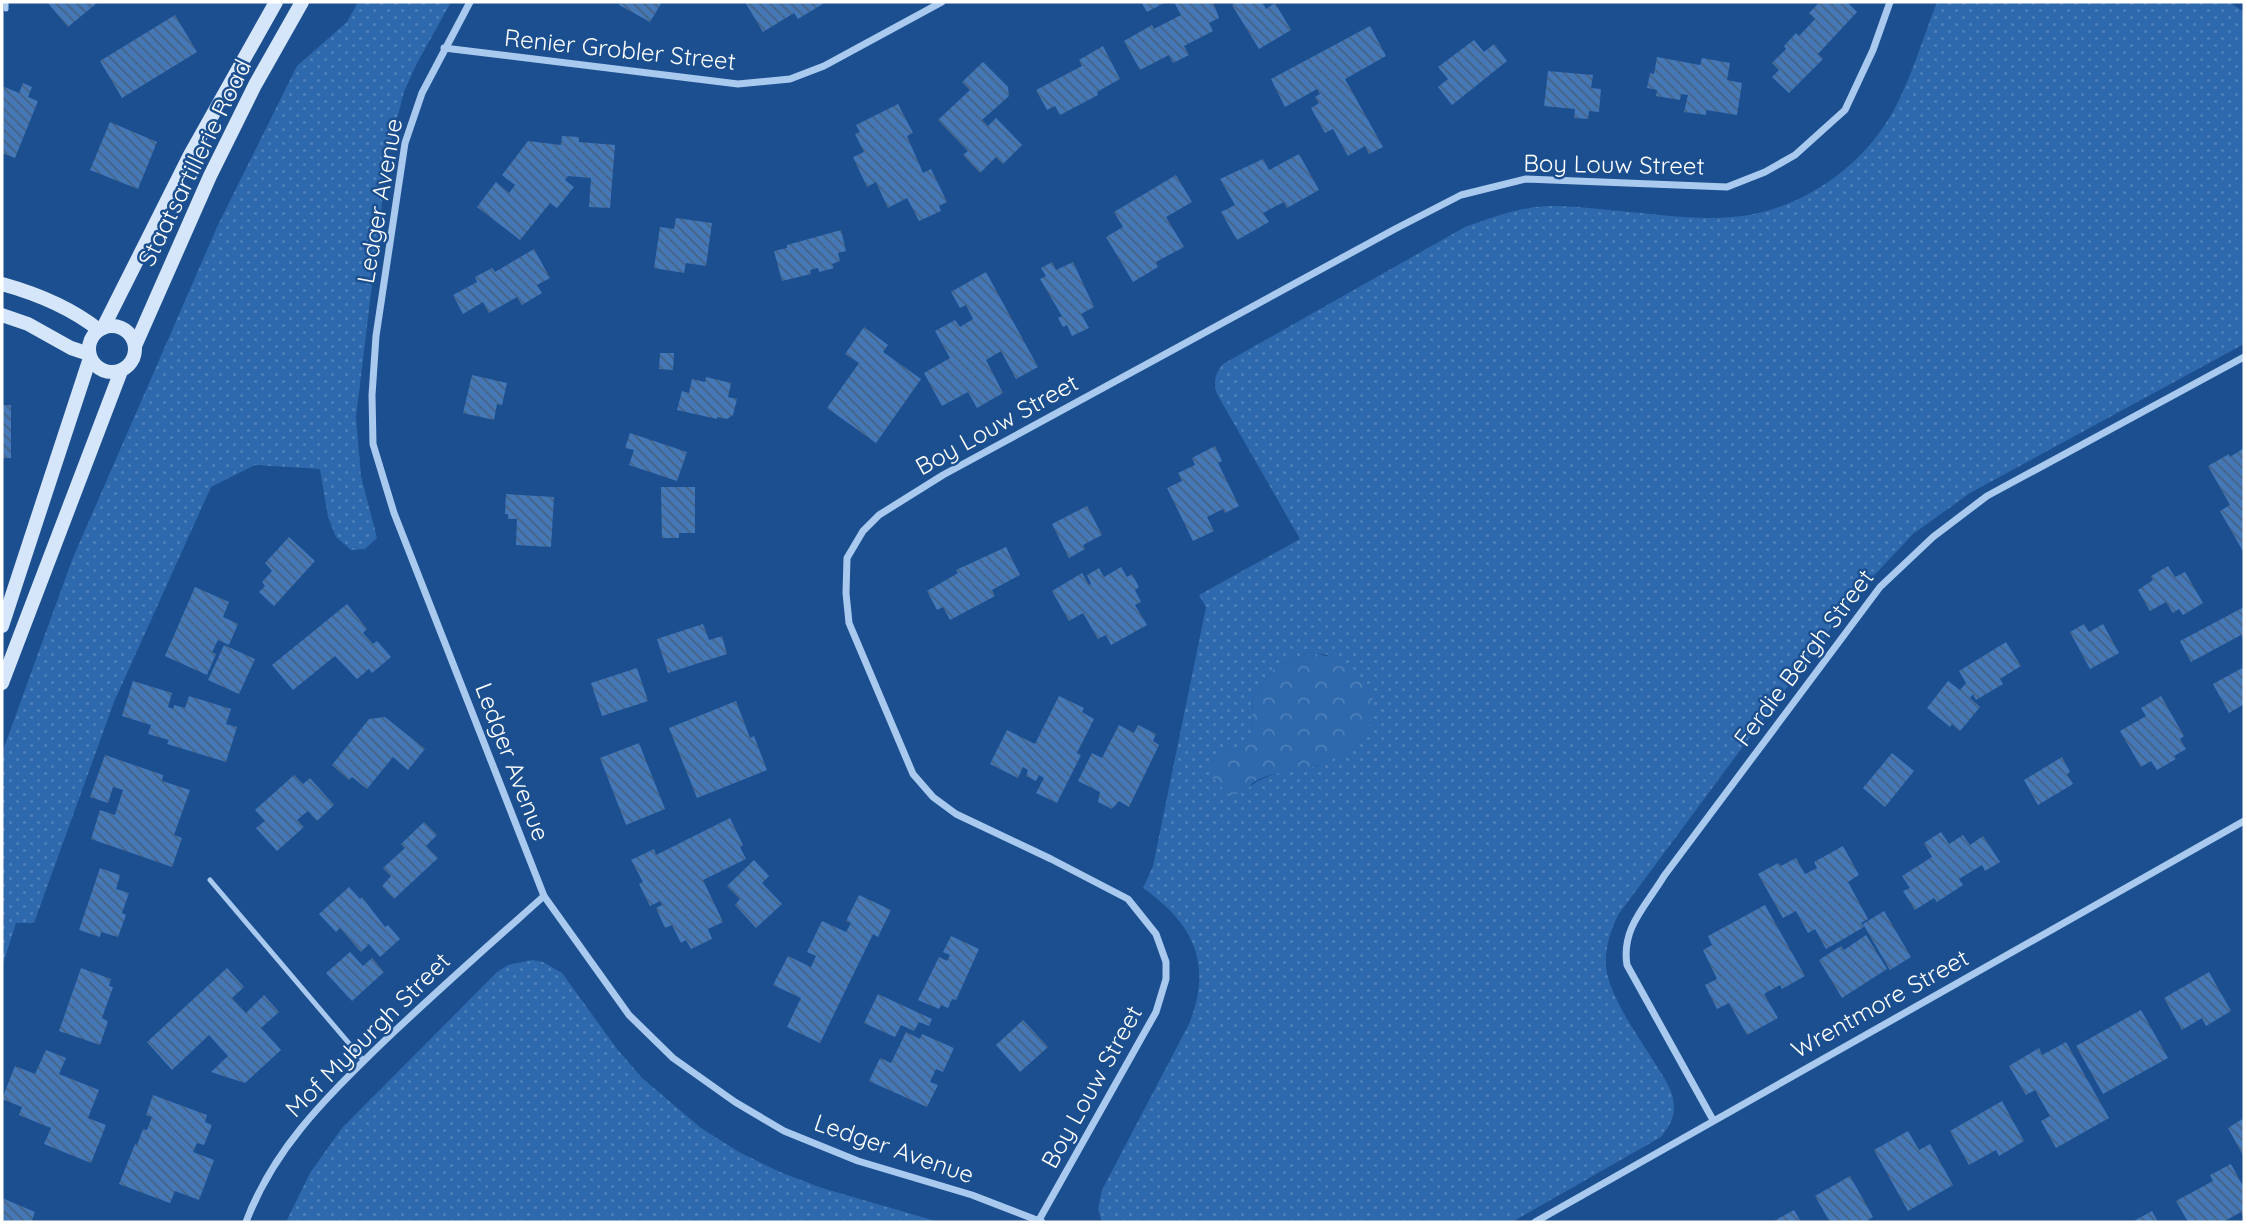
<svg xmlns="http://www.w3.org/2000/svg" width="2246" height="1224" viewBox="0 0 2246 1224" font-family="Quicksand,sans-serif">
	<defs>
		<pattern id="grass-dots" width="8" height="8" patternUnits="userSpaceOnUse" patternTransform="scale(1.75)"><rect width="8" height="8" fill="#2e69ad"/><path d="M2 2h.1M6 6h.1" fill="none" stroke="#4d80b9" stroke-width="1.8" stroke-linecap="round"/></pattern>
		<pattern id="forest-crowns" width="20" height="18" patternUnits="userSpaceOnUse" patternTransform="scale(1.75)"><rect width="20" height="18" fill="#2e69ad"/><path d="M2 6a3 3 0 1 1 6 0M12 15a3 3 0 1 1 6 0" fill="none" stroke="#4d80b9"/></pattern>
		<pattern id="building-back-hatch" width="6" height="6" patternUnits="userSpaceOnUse" patternTransform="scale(1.75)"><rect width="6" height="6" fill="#4478b7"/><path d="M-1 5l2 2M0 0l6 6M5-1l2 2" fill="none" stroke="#486282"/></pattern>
	</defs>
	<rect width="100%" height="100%" fill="#1b4f8f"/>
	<g fill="url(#grass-dots)" fill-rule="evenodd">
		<polygon points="358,2 451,2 416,65 404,92 388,153 356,417 361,476 377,538 365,549 351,550 336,537 328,517 320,469 255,465 211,487 114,702 34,923 16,923 2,967 2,753 72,560 218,225 297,66 347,22"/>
		<path d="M 1937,2 L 2229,2 L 2244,12 L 2244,344 L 1970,493 L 1913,534 L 1854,597 L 1618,915 C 1610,932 1605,948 1606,967 C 1610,999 1641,1040 1658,1068 C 1666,1081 1674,1092 1674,1108 C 1674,1119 1668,1128 1661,1137 L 1512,1222 L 1102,1222 L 1098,1209 L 1102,1190 L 1189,1024 C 1213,964 1194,924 1143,888 L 1153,866 L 1206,607 L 1199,595 L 1300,539 L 1217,394 C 1213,382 1215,374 1223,364 L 1465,227 C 1493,217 1522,206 1552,206 C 1582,206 1613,211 1642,213 C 1672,216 1702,220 1732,217 C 1799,212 1862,168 1894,110 C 1912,76 1923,38 1937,2 ZM 1309,652 L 1328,655 L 1319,766 C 1292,770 1263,772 1244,792 L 1222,752 L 1241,748 L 1251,735 L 1253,697 L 1275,667 Z"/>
		<polygon points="532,960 543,962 562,973 617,1049 642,1078 701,1128 739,1152 780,1172 822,1188 939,1222 286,1222 310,1173 342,1128 497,972 508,965"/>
	</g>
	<path fill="url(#forest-crowns)" d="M 1309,652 C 1333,656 1354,664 1367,685 C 1390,721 1351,753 1320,765 C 1300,773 1277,770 1257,780 C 1252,782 1249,788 1245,791 C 1241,794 1234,794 1230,796 L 1212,777 L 1211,765 L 1222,752 L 1241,747 L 1251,735 L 1253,697 L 1275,667 Z"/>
	<g fill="url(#building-back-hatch)">
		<polygon points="47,2 98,2 68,27"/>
		<polygon points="621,2 662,2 650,22 619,5"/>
		<polygon points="745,2 826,2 798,19 794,13 763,32"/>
		<polygon points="1141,2 1166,2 1147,12"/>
		<polygon points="1174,2 1213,2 1219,18 1209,23 1213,31 1184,46 1189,55 1173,63 1169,55 1140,70 1124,41 1152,25 1154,29 1181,15"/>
		<polygon points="1235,2 1262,2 1266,9 1275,3 1291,30 1259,49 1232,5"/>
		<polygon points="1820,2 1847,2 1857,12 1818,54 1823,59 1789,93 1772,77 1779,70 1772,63 1786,49 1784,46 1796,33 1799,36 1815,19 1809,13"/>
		<polygon points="175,15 197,52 122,98 100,61"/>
		<polygon points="1370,26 1386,56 1345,79 1383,147 1369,154 1365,146 1348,156 1333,129 1325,133 1311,108 1319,103 1315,97 1320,94 1317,89 1285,107 1271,79"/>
		<polygon points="1474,40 1484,52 1494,44 1507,61 1452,105 1438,87 1448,79 1438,67"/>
		<polygon points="1103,46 1120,79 1097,92 1098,95 1060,115 1055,106 1047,110 1036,90 1082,66 1079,60"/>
		<polygon points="1657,57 1700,65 1702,58 1730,63 1727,80 1742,83 1737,115 1706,110 1706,115 1684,112 1688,95 1681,94 1680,100 1656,96 1657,90 1647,88 1650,73 1654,74"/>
		<polygon points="983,62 1008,87 1009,96 982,120 988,126 996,118 1022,145 1003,164 996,157 980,173 963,155 968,151 938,120 970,90 962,82"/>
		<polygon points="1548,71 1593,75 1591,88 1601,89 1599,112 1589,111 1588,119 1574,118 1575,109 1544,106"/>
		<polygon points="23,83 32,87 28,97 38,101 15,158 2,153 2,86 19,93"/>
		<polygon points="898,104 913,133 907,136 923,173 931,169 947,202 939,206 941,211 919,221 907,198 888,208 876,182 867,187 853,157 864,152 855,134 860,132 856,125"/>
		<polygon points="110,122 157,142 138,189 90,170"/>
		<polygon points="562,136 579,137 579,142 615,145 610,208 589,207 591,178 568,176 565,180 574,187 557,208 550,203 520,240 477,207 496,182 509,193 515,185 502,175 528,141 561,145"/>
		<polygon points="1299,154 1319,190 1287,208 1284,202 1263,213 1269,222 1237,240 1221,212 1235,205 1220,179 1263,159 1269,170"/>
		<polygon points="1176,175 1192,202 1166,217 1184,247 1156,262 1158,267 1133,282 1106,237 1123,227 1114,212"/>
		<polygon points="676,218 712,223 706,266 686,263 684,273 654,268 660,227 674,229"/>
		<polygon points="841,230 846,251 838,253 840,261 832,264 834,268 819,272 818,268 810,270 811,274 782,281 774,251 787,248 787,245"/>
		<polygon points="534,249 550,278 537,285 542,293 522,305 517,297 489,313 483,302 463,314 453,295 477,282 475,277 492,268 495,272"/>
		<polygon points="1052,262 1056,270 1073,262 1094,307 1081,314 1089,328 1072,336 1067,325 1063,327 1058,318 1062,316 1040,279 1046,276 1041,268"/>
		<polygon points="986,272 1038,367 1016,379 1001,351 986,360 1003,393 977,408 968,392 942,406 924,373 950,358 935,331 955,320 960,327 973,319 966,305 960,308 951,292"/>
		<polygon points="864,327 888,345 883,352 921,379 876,443 827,408 859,363 845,354"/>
		<polygon points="660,353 674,353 673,370 659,369"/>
		<polygon points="472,375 507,383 502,405 497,404 494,420 463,413"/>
		<polygon points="706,377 731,383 728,397 737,399 733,415 727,419 717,417 717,419 677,410 682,391 689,393 692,379 705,382"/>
		<rect x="2" y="405" width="9" height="53"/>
		<polygon points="630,433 687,452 677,481 629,465 634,450 625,448"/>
		<polygon points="1215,446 1222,461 1218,463 1239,506 1225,513 1223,509 1207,517 1214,531 1193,541 1167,488 1182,481 1178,473 1195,465 1192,458"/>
		<polygon points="2244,448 2244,553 2220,511 2230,505 2208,466 2229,454 2230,457"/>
		<polygon points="661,487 695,487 695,533 679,533 679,538 662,538"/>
		<polygon points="506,494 554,497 551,547 516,545 517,519 508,519 508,514 505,514"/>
		<polygon points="1087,506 1102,535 1083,545 1085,549 1069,558 1052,524"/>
		<polygon points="289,537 315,561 274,606 259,592 265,586 262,582 272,571 265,563"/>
		<polygon points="1006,547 1020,575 992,590 995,596 950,620 943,607 937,610 927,591 958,573 956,570"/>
		<polygon points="2168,566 2175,577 2185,572 2203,603 2183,615 2179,609 2173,613 2166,602 2150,611 2138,590 2153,580 2151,576"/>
		<polygon points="1121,567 1127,577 1132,574 1139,587 1135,590 1141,602 1135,605 1147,625 1111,645 1106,635 1098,639 1083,613 1069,621 1052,591 1082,573 1089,585 1091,584 1087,575 1099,568 1104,577"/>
		<polygon points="195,587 229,602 223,617 238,624 229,645 218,640 212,652 216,654 207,675 165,656"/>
		<polygon points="347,604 367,629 363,633 373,644 377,641 391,657 372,673 369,669 357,679 335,656 293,690 272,665"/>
		<polygon points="2244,607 2244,641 2241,635 2191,662 2180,641"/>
		<polygon points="703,624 709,640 722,636 727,654 668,673 657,639"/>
		<polygon points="2084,624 2089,632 2103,624 2119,653 2090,669 2070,632"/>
		<polygon points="2006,642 2021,666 2000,679 2003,684 1976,700 1973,694 1970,698 1980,707 1960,731 1952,724 1950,727 1927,708 1948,681 1960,690 1966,683 1959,671"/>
		<polygon points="224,645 255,659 239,694 208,680"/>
		<polygon points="2244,667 2244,704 2229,713 2213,684"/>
		<polygon points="637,668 648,701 602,716 591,683"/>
		<polygon points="133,681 172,693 168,707 173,709 174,705 185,708 189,696 231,709 226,724 237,727 226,762 167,744 169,740 148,734 151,725 122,716"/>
		<polygon points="1059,696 1084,708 1082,712 1094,719 1077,753 1081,755 1057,803 1036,793 1044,778 1039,775 1036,781 1026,776 1028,770 1023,767 1018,778 990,764 1007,730 1035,744"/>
		<polygon points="2161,696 2184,736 2180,739 2186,749 2174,756 2176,759 2157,770 2151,761 2141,767 2120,731 2146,716 2141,708"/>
		<polygon points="736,701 750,738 754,736 767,770 697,798 669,728"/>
		<polygon points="385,717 425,749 408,770 393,757 367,789 352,777 349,780 332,765 369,719"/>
		<polygon points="1119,725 1134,733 1138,725 1156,734 1153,741 1159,745 1129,807 1119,801 1112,809 1098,802 1100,792 1078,781 1092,753 1102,758"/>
		<polygon points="639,743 665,809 626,825 600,758"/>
		<polygon points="1892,753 1914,771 1885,807 1863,788"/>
		<polygon points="105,755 163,775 162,781 190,790 174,835 182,838 172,867 91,839 100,810 115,815 123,790 113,787 108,803 90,797"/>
		<polygon points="2062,757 2070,772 2067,774 2073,784 2038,805 2024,780"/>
		<polygon points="294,775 303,784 310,778 334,805 317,821 308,811 297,820 304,827 277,851 256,828 265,821 255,810"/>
		<polygon points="730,818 743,845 740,847 746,859 703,880 723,922 708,929 712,939 691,949 686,940 681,943 672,925 665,928 656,908 662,905 660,901 650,906 639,884 643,882 631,860 654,849 656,855"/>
		<polygon points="424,822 437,835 426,846 438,858 394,899 382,886 391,876 383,868 405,848 401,844"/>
		<polygon points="1941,832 1949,844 1963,835 1970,845 1983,836 2000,862 1985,871 1982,865 1959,879 1963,885 1937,902 1934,898 1915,910 1903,891 1910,888 1902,876 1932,857 1924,843"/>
		<polygon points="1843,846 1859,875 1848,882 1868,919 1861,923 1864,927 1826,949 1815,929 1808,933 1796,911 1783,918 1758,874 1778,863 1781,866 1796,858 1805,874 1817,868 1814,862"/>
		<polygon points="754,860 769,876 762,883 782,904 756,928 735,905 740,899 727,886"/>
		<polygon points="100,868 120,875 116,889 129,893 122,913 126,915 118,937 101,932 100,937 79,930"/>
		<polygon points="349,887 360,899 362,897 385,927 388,925 400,939 380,957 369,944 361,952 340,928 336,932 319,914"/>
		<polygon points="859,895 891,910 878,937 873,934 820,1043 787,1027 801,998 773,985 788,956 811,967 816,956 807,952 822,921 846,932 851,923 846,921"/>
		<polygon points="1765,905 1805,976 1782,989 1780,985 1764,994 1778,1018 1747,1035 1729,1003 1717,1009 1705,985 1717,979 1703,950 1712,945 1708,936"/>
		<polygon points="1884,911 1911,957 1890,970 1863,924"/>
		<polygon points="1866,935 1887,969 1842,998 1819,960 1841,946 1844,950"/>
		<polygon points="951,936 979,949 956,1000 952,999 948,1008 941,1005 939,1009 918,1000 939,957 947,961 950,955 943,952"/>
		<polygon points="350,952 363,966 372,958 384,972 352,1001 326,973"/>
		<polygon points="81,968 111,979 109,986 113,987 102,1018 108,1021 100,1045 59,1031"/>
		<polygon points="227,968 244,987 232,998 246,1013 264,995 279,1012 261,1028 281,1050 245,1083 211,1072 228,1056 209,1035 172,1070 147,1042"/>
		<polygon points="2209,972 2231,1011 2206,1026 2202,1018 2182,1030 2164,998"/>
		<polygon points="878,994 932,1019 929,1026 919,1022 914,1031 901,1025 895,1037 864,1023"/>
		<polygon points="2141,1010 2168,1058 2103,1094 2076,1046"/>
		<polygon points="1023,1020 1048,1047 1020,1072 996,1045"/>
		<polygon points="906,1032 920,1039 922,1034 954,1048 943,1072 936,1069 930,1082 938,1085 927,1107 869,1081 880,1058 891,1063"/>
		<polygon points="2066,1042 2109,1118 2056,1148 2041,1121 2050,1116 2035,1090 2026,1095 2009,1066 2039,1048 2042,1055"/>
		<polygon points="46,1050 66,1058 59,1074 99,1090 88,1118 106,1125 91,1163 44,1144 51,1128 19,1115 22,1107 2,1099 15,1066 35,1074"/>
		<polygon points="153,1095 207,1115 205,1122 212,1125 204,1145 197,1143 193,1152 214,1160 199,1200 175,1191 170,1203 119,1184 135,1144 137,1145 143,1129 147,1130 152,1117 146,1115"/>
		<polygon points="2002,1101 2024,1141 1999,1156 1996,1150 1969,1165 1950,1131"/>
		<polygon points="2244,1118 2244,1157 2228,1128"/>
		<polygon points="1908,1131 1919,1150 1930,1144 1953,1185 1908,1211 1874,1150"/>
		<polygon points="2231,1164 2244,1188 2244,1218 2241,1212 2223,1222 2188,1222 2176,1201 2213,1181 2210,1175"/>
		<polygon points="1850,1176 1873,1217 1865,1222 1830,1222 1815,1196"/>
		<polygon points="2,1198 35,1212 32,1220 38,1222 2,1222"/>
		<polygon points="1794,1210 1801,1222 1772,1222"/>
		<polygon points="2152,1211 2158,1222 2132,1222"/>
	</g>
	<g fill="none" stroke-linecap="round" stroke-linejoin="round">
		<g stroke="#a9c9ee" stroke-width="5">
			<polyline points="6,9 6,2"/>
			<polyline points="210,880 364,1061"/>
		</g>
		<g stroke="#a9c9ee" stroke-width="7">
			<polyline points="470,2 422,93 405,143 376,336 372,395 373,444 394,513 544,896 629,1015 673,1058 735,1102 784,1131 858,1161 972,1195 1042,1222"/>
			<polyline points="444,48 738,84 790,79 824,66 942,2"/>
			<path d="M 1713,1120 L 1627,965 C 1621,928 1646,906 1664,876 L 1880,587 L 1933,537 L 1987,496 L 2244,357"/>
			<polyline points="1039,1220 1156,1012 1166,979 1166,962 1156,934 1128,899 1051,859 956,814 933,797 913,774 849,623 846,593 847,558 863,531 879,515 943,475 1395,229 1461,195 1526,179 1727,187 1765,172 1795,155 1845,110 1873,50 1890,2"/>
			<path d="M 246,1222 C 273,1150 323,1101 377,1048 C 431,996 488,946 544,896"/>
			<polyline points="1535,1222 2244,821"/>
		</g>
		<g stroke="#d6e6fa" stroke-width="14">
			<path d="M 2,284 C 38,294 70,307 99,330"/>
			<polyline points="2,315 28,324 71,348 89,354"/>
			<circle cx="112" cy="349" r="23"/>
			<polyline points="103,328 190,155 276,2"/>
			<polyline points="135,346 210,176 255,85 302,2"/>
			<polyline points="2,626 90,358"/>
			<polyline points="2,683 121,371"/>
		</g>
	</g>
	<g text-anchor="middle" stroke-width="5" stroke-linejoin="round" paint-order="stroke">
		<g font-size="24" fill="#fff" stroke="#1b4f8f">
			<text transform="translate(620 50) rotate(6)" y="8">Renier Grobler Street</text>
			<text transform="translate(195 163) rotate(-64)" y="8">Staatsartillerie Road</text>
			<text transform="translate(1614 165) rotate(1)" y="8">Boy Louw Street</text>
			<text transform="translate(380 201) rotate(-80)" y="8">Ledger Avenue</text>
			<text transform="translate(997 425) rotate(-29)" y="8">Boy Louw Street</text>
			<text transform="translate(1804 658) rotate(-53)" y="8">Ferdie Bergh Street</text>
			<text transform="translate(512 762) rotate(69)" y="8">Ledger Avenue</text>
			<text transform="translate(1880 1004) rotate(-29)" y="8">Wrentmore Street</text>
			<text transform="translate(368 1035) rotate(-45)" y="8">Mof Myburgh Street</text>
			<text transform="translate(1092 1087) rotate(-61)" y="8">Boy Louw Street</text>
			<text transform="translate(894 1149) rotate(19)" y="8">Ledger Avenue</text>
		</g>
	</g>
	<rect width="2246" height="1224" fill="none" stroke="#ffffff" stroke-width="7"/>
</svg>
